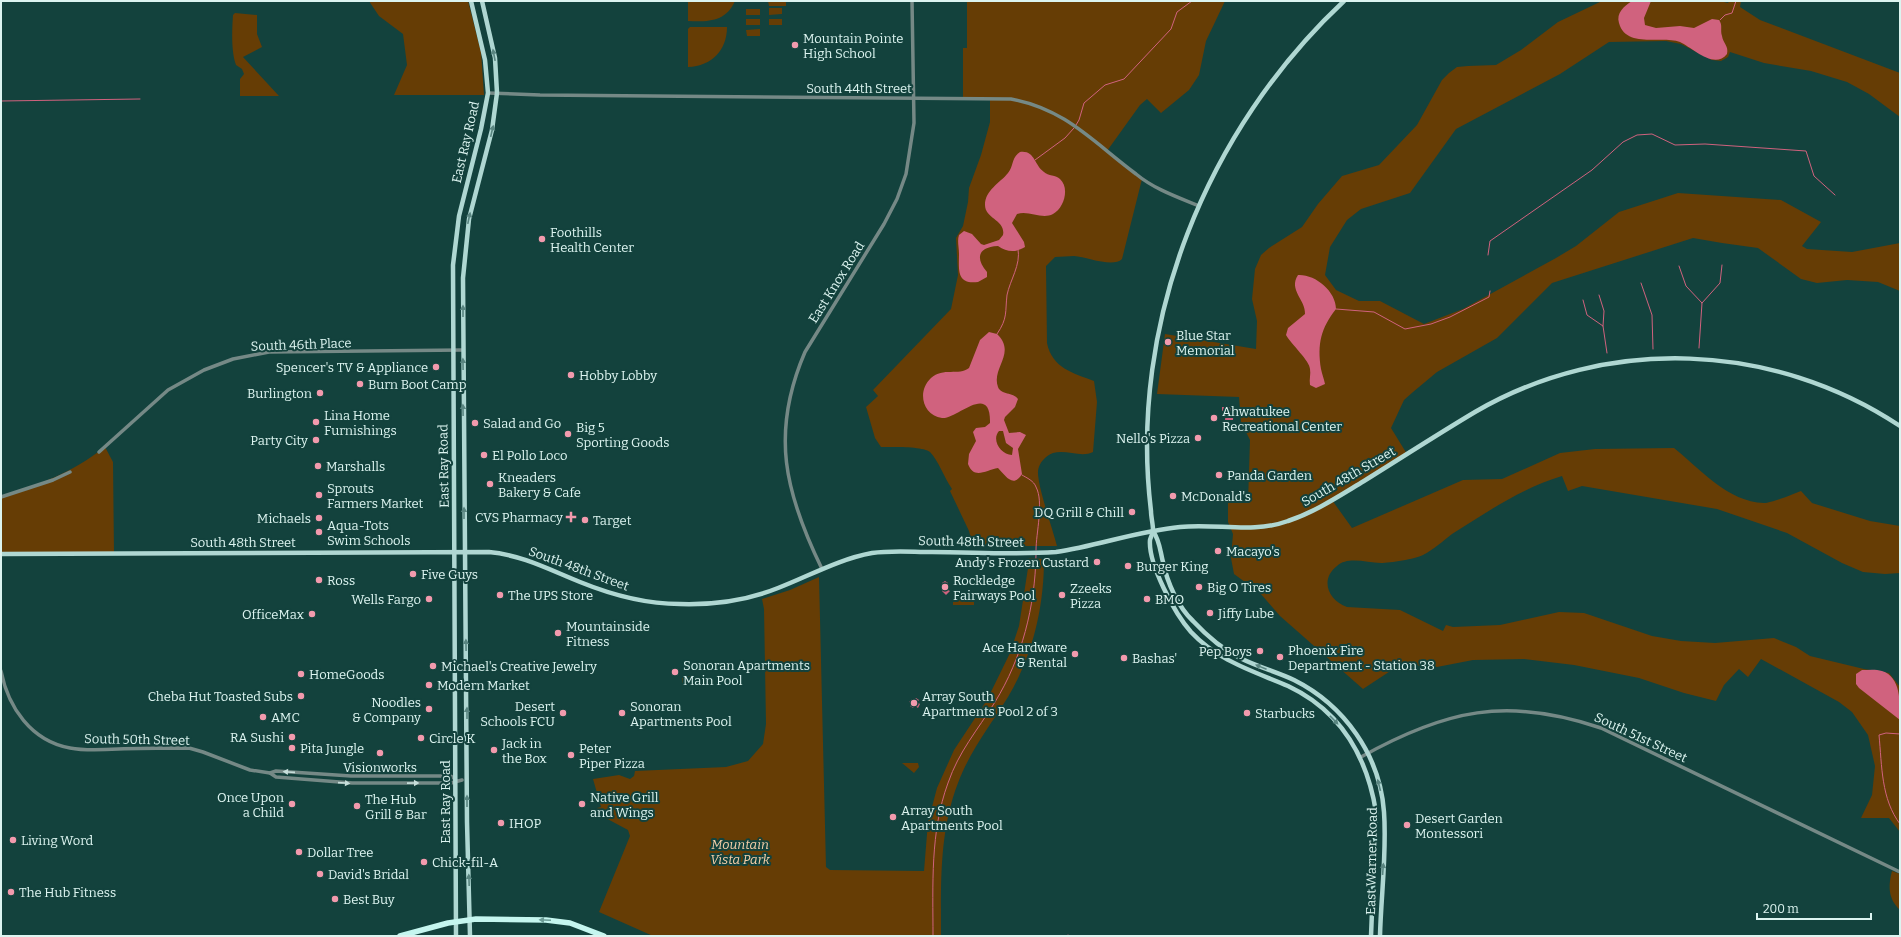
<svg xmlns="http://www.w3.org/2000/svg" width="1901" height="937" viewBox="0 0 1901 937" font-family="Bitter,serif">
	<rect width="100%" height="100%" fill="#13423d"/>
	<g fill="#663d05">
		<polygon points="369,1 468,1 481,52 484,95 394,95 407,65 403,34 379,16"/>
		<path d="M 688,1 L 735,1 C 726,22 707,22 688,21 Z"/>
		<polygon points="768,1 786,1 786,6 769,6"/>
		<path d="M 967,1 L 1225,1 L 1206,41 L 1199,75 L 1189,90 L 1161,113 L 1147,99 L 1140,105 L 1107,151 L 1142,179 L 1122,259 C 1113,268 1087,257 1074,256 C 1068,256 1061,257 1055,257 L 1046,266 L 1047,343 C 1052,368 1073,373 1094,381 L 1097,402 L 1093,452 C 1081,458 1066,449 1053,453 C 1045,456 1039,463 1038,471 C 1037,485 1053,530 1057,546 L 973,546 L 969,531 L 950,491 L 952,489 C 945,479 938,460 930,452 C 923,446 891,447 881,447 L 875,438 L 866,407 L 878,396 L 873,390 L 951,309 L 958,275 L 956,238 L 963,226 L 968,202 L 969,188 L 981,155 L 990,122 L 990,99 L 963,99 L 963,48 L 967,48 Z"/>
		<path d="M 1602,1 L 1720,1 L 1728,3 L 1729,1 L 1741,1 L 1740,7 L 1760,20 L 1900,73 L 1900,117 L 1869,94 L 1847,82 L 1811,71 L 1764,63 L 1730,52 L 1728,57 L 1721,61 L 1712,60 L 1681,44 L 1666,41 L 1609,42 L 1560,74 L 1456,129 L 1410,193 L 1361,209 L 1347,220 L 1330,247 L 1325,275 L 1336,290 L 1359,301 L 1380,301 L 1424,324 L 1463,309 L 1556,258 L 1576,246 L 1619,212 L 1678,193 L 1781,200 L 1821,222 L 1802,246 L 1807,249 L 1852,252 L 1900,243 L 1900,291 L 1878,282 L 1847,280 L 1817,283 L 1801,279 L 1758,248 L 1722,243 L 1693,238 L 1552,283 L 1497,338 L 1437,372 L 1413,392 L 1404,400 L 1391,428 L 1407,454 L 1332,500 L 1352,528 L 1463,480 L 1502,479 L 1560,453 L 1595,449 L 1674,448 C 1700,469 1728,502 1764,503 C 1772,503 1793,494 1801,491 L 1812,503 L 1870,521 L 1900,526 L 1900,573 L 1885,574 L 1863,572 L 1842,563 L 1787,533 L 1717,509 L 1582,486 L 1568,491 L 1562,476 C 1522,488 1487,512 1452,534 C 1443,541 1433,550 1423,555 C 1415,559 1390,563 1381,563 C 1367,563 1348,556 1337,566 C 1319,580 1329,601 1347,607 L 1400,610 L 1443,631 L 1446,625 L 1453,627 L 1500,625 L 1559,612 L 1584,613 L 1652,636 L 1681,641 L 1715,643 L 1774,638 L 1796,647 L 1810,656 L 1864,669 L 1889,673 L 1900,687 L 1900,832 L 1889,818 L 1861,818 L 1872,795 L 1875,766 L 1868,735 L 1852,712 L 1839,702 L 1761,659 L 1748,677 L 1739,669 L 1724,685 L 1716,701 L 1684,693 L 1639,678 L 1574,665 L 1524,659 L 1473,660 L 1437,667 L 1401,664 L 1363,689 L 1280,616 L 1260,593 L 1234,574 L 1231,558 L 1233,534 L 1228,522 L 1228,503 L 1248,503 L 1250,440 L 1241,422 L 1239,397 L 1157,394 L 1165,334 L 1256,349 L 1257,321 L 1252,299 L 1255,269 L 1261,255 L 1269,248 L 1302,227 L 1318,204 L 1342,176 L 1379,165 L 1417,125 L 1442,80 L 1449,73 L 1457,67 L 1468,66 L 1496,65 L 1521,50 L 1558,22 Z"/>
		<polygon points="769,8 782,8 782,14 769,15"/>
		<rect x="746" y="9" width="14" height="6"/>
		<path d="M 235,13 L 257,15 L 257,34 L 262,47 L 243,57 L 279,96 L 240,96 L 240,79 L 244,74 L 242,69 L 236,65 C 231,51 232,30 233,15 Z"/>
		<rect x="746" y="19" width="14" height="6"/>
		<rect x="769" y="19" width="13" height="6"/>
		<path d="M 690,27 L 727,27 C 727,50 712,66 688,67 L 688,29 Z"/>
		<polygon points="760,29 760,36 747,36 746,30"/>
		<path d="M 105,447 L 113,462 L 114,554 L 1,554 L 1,497 C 42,483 70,474 105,447 Z"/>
		<path d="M 1027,558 L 1044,559 C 1044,607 1033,655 1008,697 C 990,726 970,751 958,783 C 939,832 941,884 941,936 L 653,936 L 599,912 L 630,836 L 628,830 L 600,815 L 597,808 L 601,807 L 593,779 L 619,775 L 630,779 L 634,776 L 635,771 L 726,767 L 748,761 L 763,744 L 766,724 L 764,609 L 762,599 L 790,590 L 819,577 L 826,867 L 830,870 L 924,871 L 928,822 L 937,788 L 954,750 L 987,700 L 1010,653 L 1019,626 L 1028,568 Z"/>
		<rect x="953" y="594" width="21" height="11"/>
		<polygon points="695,675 696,683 683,685 682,677"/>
		<polygon points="902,763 918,763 919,767 914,773"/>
		<path d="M 1892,871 L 1900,874 L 1900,910 C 1888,899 1888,886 1892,871 Z"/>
	</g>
	<g fill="#d0627e" fill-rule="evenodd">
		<path d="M 1632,1 L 1651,1 L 1644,18 L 1645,25 L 1656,28 L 1680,26 L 1694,28 L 1712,19 L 1719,20 C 1723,25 1720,30 1722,36 C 1723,43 1729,46 1727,54 C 1714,70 1693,48 1680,42 C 1662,35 1626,49 1619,23 C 1616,13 1624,6 1632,1 Z"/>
		<path d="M 1020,152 C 1035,150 1034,165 1044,172 C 1048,176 1056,175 1060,179 C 1070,188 1064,208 1053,214 C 1042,220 1029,210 1017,214 L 1012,223 L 1024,242 L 1025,247 C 1015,253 1007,252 998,246 C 978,247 975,258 987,272 L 987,277 L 978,282 C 956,285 959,269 959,254 C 959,247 957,241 959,235 L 964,231 L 972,234 L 981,244 L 984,245 L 999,240 L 1003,235 C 1006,220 985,219 985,205 C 985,190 1000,183 1008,173 C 1014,166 1011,158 1020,152 Z"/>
		<path d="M 1298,275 C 1315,274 1336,291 1336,309 C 1321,328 1317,344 1321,369 C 1322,374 1324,379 1325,384 L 1316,388 L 1310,385 C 1309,379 1311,374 1310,369 C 1310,361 1291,344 1286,335 L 1288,328 L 1305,314 C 1306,300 1288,290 1298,275 Z"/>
		<path d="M 989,332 L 997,334 C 1017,353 991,368 998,387 C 1001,395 1013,392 1018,399 L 1015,407 L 1005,417 L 1004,420 L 1009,433 L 1020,432 L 1026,435 L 1018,449 L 1022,474 C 1013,489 1005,475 998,468 C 986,470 974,480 968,464 L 969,454 L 976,441 L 973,432 L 976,428 L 985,427 L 990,423 C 991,381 956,420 942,418 C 922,415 917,391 931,378 C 943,367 959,376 969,368 L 980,340 ZM 999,431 L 1003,431 L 1006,443 L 1013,448 L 1012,455 C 1001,455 991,440 999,431 Z"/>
		<polygon points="1222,407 1234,407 1233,420 1225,420 1226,412 1222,411"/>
		<polygon points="945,581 948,583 948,590 950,591 946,595 942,591 942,583"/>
		<path d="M 1862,670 C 1868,670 1876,669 1882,671 C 1901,677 1900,702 1900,720 L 1859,688 L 1856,684 L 1856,674 Z"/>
		<polygon points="916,698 919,700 917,702 920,704 918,708 915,706 913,708 910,706 912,703 909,702 912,699 914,700"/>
	</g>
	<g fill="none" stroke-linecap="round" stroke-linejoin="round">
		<g stroke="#d0627e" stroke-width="1">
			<polyline points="1720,20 1725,15 1732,13 1736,1"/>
			<polyline points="1,101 140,99"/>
			<polyline points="1076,125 1079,120 1084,103 1105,85 1124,79 1171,29 1177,12 1192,1"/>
			<polyline points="1035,160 1065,138 1074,128"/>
			<polyline points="1488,255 1490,241 1592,170 1623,142 1637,135 1652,134 1675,145 1705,144 1806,151 1814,176 1835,195"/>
			<polyline points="1679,266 1686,286 1702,303 1699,348"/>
			<polyline points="1641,283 1652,315 1653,349"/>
			<polyline points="1599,295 1604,311 1603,326"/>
			<polyline points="1583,300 1587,315 1603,326 1607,353"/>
			<polyline points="1702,303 1720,283 1722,265"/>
			<polyline points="1336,309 1374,312 1405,329 1431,324 1450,317 1489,297 1490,291"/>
			<path d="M 997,334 C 1008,318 1005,312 1007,295 C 1010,280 1021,265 1018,249"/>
			<path d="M 1022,475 C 1027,478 1034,481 1036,487 C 1044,502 1036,533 1036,550"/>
			<path d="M 1900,734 L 1886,733 L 1879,735 C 1882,766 1881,799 1900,824"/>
			<polyline points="1900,881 1900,893"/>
			<path d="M 933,936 C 933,885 930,832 948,783 C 959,751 977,731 995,702 C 1022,658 1035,607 1036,555"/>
			<polyline points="1068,936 1068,935"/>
		</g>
		<g stroke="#758986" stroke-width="3.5">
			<path d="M 488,93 L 540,95 L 1011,99 C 1066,109 1094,143 1136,174 C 1154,189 1177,197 1199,206"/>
			<polyline points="99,452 168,390 204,370 233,359 269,352 463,350"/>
			<polyline points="1,497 53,480 70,472"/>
			<path d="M 822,569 C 785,493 770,433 805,352 L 884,224 L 897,199 L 906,174 L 914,123 L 912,1"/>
			<path d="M 1,671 C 8,707 31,741 70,748 C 85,751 102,750 118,749 C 142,748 165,748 189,748 L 203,752 L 250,770 L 270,773 L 276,777 L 352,783 L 451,783 L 462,780"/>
			<path d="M 1361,757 C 1445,710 1507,696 1601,728 L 1900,872"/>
			<polyline points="270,773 276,771 351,776 451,776 456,780"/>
		</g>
		<g stroke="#afd7d2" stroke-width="4.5">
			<path d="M 1344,1 C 1207,129 1128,323 1151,511 C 1151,517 1153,524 1153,530 C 1153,534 1151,536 1150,540 C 1148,564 1175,614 1191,632 C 1218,661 1253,671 1288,686 C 1341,711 1367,756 1376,812 L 1371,936"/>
			<path d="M 1153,531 C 1160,541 1160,551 1163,562 C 1167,582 1178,607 1193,621 C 1207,636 1222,649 1240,658 C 1258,667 1277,672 1294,680 C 1344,705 1380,755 1384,812 C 1387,853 1381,895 1380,936"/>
			<path d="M 1,554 L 489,552 C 522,555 550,570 580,582 C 612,595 646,604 680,604 C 713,605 748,600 778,588 C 809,576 839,559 872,553 C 892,550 912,552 932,552 C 973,552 1015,555 1056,552 C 1098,546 1137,531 1180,527 C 1217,523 1252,534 1288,521 C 1315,512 1339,496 1364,481 C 1401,458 1438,434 1475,412 C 1607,335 1774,342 1900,426"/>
			<polyline points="456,936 453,265 459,216 481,129 488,93 485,60 471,1"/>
			<polyline points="470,936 467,822 463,278 469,219 492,130 497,93 495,58 482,1"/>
		</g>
		<polyline stroke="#c5f6ef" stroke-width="5.5" points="400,936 448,923 476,919 546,920 570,923 604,936"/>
	</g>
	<defs><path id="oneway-solid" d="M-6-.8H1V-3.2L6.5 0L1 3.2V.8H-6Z"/></defs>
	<g fill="#598580">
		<use href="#oneway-solid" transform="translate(494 55) rotate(-101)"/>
		<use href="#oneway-solid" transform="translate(492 131) rotate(-77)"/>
		<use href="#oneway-solid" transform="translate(469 218) rotate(-78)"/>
		<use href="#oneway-solid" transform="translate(463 311) rotate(-90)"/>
		<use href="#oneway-solid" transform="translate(463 364) rotate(-91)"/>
		<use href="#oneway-solid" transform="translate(463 410) rotate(-91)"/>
		<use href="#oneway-solid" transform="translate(464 513) rotate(-90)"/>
		<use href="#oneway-solid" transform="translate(466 645) rotate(-91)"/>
		<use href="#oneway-solid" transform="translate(1261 667) rotate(-158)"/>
		<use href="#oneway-solid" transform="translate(467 713) rotate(-90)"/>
		<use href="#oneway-solid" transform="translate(1334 720) rotate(46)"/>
		<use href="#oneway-solid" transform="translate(1379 785) rotate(-104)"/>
		<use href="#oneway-solid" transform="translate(467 801) rotate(-90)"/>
		<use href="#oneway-solid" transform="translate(1383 869) rotate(-86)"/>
		<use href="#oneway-solid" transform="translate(469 880) rotate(-92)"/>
	</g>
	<g fill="#c7dfdb">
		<use href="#oneway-solid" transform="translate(289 772) rotate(-176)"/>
		<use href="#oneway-solid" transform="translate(344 783) rotate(4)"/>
		<use href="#oneway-solid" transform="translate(413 783) rotate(-1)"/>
	</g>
	<use fill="#6c9c96" href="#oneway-solid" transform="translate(545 920) rotate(-177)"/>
	<g fill="#f29aad" stroke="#13423d" stroke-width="1.5">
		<circle cx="795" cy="45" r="4"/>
		<circle cx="542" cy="239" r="4"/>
		<circle cx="1168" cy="342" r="4"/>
		<circle cx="436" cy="367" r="4"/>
		<circle cx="571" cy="375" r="4"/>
		<circle cx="360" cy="384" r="4"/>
		<circle cx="320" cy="393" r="4"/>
		<circle cx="1214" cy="418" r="4"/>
		<circle cx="316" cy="422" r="4"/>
		<circle cx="475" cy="423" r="4"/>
		<circle cx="568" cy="434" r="4"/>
		<circle cx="1198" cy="438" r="4"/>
		<circle cx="316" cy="440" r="4"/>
		<circle cx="484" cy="455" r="4"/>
		<circle cx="318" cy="466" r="4"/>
		<circle cx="1219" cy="475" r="4"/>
		<circle cx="490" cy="484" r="4"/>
		<circle cx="319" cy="495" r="4"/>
		<circle cx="1173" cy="496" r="4"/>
		<circle cx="1132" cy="512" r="4"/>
		<path d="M569 511h4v4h4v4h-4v4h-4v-4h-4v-4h4z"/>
		<circle cx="319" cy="518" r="4"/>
		<circle cx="585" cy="520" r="4"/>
		<circle cx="319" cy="532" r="4"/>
		<circle cx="1218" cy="551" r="4"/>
		<circle cx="1097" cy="562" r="4"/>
		<circle cx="1128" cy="566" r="4"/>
		<circle cx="413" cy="574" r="4"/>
		<circle cx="319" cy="580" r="4"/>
		<circle cx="945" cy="587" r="4"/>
		<circle cx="1199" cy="587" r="4"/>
		<circle cx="500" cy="595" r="4"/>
		<circle cx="1062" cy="595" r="4"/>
		<circle cx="429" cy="599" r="4"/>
		<circle cx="1147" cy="599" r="4"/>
		<circle cx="1210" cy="613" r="4"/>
		<circle cx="312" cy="614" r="4"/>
		<circle cx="558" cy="633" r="4"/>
		<circle cx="1260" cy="651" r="4"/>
		<circle cx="1075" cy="654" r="4"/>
		<circle cx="1280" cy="657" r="4"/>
		<circle cx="1124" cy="658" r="4"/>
		<circle cx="433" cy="666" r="4"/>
		<circle cx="675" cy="672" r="4"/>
		<circle cx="301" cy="674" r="4"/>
		<circle cx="429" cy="685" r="4"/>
		<circle cx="301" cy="696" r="4"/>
		<circle cx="914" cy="703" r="4"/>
		<circle cx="429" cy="709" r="4"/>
		<circle cx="563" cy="713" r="4"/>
		<circle cx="622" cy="713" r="4"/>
		<circle cx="1247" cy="713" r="4"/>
		<circle cx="263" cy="717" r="4"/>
		<circle cx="292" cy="737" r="4"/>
		<circle cx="421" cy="738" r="4"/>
		<circle cx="292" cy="748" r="4"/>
		<circle cx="494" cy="750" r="4"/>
		<circle cx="380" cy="753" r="4"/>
		<circle cx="571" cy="755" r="4"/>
		<circle cx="292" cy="804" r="4"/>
		<circle cx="582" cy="804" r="4"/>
		<circle cx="357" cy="806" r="4"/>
		<circle cx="893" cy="817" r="4"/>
		<circle cx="501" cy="823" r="4"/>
		<circle cx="1407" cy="825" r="4"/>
		<circle cx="13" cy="840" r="4"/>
		<circle cx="299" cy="852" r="4"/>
		<circle cx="424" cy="862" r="4"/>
		<circle cx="320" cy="874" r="4"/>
		<circle cx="11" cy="892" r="4"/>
		<circle cx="335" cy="899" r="4"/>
	</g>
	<g text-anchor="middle" stroke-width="4" stroke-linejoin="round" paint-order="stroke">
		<g font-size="13" fill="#dcf4f0" stroke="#13423d" text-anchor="start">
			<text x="803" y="43">Mountain Pointe<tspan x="803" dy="15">High School</tspan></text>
			<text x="550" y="237">Foothills<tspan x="550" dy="15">Health Center</tspan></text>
			<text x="1176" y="340">Blue Star<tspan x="1176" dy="15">Memorial</tspan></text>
			<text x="428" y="372" text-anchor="end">Spencer's TV &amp; Appliance</text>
			<text x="579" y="380">Hobby Lobby</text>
			<text x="368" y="389">Burn Boot Camp</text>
			<text x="312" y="398" text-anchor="end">Burlington</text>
			<text x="1222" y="416">Ahwatukee<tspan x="1222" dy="15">Recreational Center</tspan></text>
			<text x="324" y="420">Lina Home<tspan x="324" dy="15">Furnishings</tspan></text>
			<text x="483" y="428">Salad and Go</text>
			<text x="576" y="432">Big 5<tspan x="576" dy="15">Sporting Goods</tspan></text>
			<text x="1190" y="443" text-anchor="end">Nello's Pizza</text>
			<text x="308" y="445" text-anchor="end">Party City</text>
			<text x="492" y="460">El Pollo Loco</text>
			<text x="326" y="471">Marshalls</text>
			<text x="1227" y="480">Panda Garden</text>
			<text x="498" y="482">Kneaders<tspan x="498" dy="15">Bakery &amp; Cafe</tspan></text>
			<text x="327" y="493">Sprouts<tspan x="327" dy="15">Farmers Market</tspan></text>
			<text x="1181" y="501">McDonald's</text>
			<text x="1124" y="517" text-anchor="end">DQ Grill &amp; Chill</text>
			<text x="563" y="522" text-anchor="end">CVS Pharmacy</text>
			<text x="311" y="523" text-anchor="end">Michaels</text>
			<text x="593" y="525">Target</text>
			<text x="327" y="530">Aqua-Tots<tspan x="327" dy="15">Swim Schools</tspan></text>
			<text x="1226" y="556">Macayo's</text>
			<text x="1089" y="567" text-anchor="end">Andy's Frozen Custard</text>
			<text x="1136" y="571">Burger King</text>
			<text x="421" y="579">Five Guys</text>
			<text x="327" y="585">Ross</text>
			<text x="953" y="585">Rockledge<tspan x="953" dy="15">Fairways Pool</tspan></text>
			<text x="1207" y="592">Big O Tires</text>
			<text x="1070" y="593">Zzeeks<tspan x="1070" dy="15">Pizza</tspan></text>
			<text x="508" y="600">The UPS Store</text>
			<text x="421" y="604" text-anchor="end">Wells Fargo</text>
			<text x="1155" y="604">BMO</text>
			<text x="1218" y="618">Jiffy Lube</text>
			<text x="304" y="619" text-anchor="end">OfficeMax</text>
			<text x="566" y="631">Mountainside<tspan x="566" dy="15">Fitness</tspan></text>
			<text x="1067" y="652" text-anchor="end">Ace Hardware<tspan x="1067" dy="15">&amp; Rental</tspan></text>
			<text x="1288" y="655">Phoenix Fire<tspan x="1288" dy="15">Department - Station 38</tspan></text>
			<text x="1252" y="656" text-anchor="end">Pep Boys</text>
			<text x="1132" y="663">Bashas'</text>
			<text x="683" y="670">Sonoran Apartments<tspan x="683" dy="15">Main Pool</tspan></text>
			<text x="441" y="671">Michael's Creative Jewelry</text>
			<text x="309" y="679">HomeGoods</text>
			<text x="437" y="690">Modern Market</text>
			<text x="293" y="701" text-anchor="end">Cheba Hut Toasted Subs</text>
			<text x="922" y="701">Array South<tspan x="922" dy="15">Apartments Pool 2 of 3</tspan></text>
			<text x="421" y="707" text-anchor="end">Noodles<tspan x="421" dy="15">&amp; Company</tspan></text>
			<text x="555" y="711" text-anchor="end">Desert<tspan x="555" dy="15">Schools FCU</tspan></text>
			<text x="630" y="711">Sonoran<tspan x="630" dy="15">Apartments Pool</tspan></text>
			<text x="1255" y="718">Starbucks</text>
			<text x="271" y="722">AMC</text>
			<text x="284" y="742" text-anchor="end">RA Sushi</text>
			<text x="429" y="743">Circle K</text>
			<text x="502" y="748">Jack in<tspan x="502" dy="15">the Box</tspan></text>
			<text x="300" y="753">Pita Jungle</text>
			<text x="579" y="753">Peter<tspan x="579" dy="15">Piper Pizza</tspan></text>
			<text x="380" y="772" text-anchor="middle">Visionworks</text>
			<text x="284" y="802" text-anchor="end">Once Upon<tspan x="284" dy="15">a Child</tspan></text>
			<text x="590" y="802">Native Grill<tspan x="590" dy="15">and Wings</tspan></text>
			<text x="365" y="804">The Hub<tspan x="365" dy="15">Grill &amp; Bar</tspan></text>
			<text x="901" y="815">Array South<tspan x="901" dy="15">Apartments Pool</tspan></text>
			<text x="1415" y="823">Desert Garden<tspan x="1415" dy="15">Montessori</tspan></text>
			<text x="509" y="828">IHOP</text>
			<text x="21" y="845">Living Word</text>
			<text x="307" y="857">Dollar Tree</text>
			<text x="432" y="867">Chick-fil-A</text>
			<text x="328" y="879">David's Bridal</text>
			<text x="19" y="897">The Hub Fitness</text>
			<text x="343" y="904">Best Buy</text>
		</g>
		<g font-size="13" fill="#dcf4f0" stroke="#13423d">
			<text x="859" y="93">South 44th Street</text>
			<text transform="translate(465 142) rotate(-77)" y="5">East Ray Road</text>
			<text transform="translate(836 282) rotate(-58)" y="5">East Knox Road</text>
			<text transform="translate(301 344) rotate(-2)" y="5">South 46th Place</text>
			<text transform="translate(443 466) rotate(-91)" y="5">East Ray Road</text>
			<text transform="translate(1348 476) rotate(-30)" y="5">South 48th Street</text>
			<text transform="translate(971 541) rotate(1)" y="5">South 48th Street</text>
			<text x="243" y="547">South 48th Street</text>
			<text transform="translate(579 568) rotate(20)" y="5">South 48th Street</text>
			<text transform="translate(1641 737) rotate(25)" y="5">South 51st Street</text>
			<text transform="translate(137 739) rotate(1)" y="5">South 50th Street</text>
			<text transform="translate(445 802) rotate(-90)" y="5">East Ray Road</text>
			<text transform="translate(1371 861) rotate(-89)" y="5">East Warner Road</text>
		</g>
		<g font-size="13" font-style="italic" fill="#f8d0a9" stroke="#13423d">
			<text x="740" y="849">Mountain<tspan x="740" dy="15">Vista Park</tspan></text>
		</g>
	</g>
	<rect width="1901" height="937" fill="none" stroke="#dcf4f0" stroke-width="4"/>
	<path d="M1757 913v6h114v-6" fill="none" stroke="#dcf4f0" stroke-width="2"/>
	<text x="1763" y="913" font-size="12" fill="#dcf4f0" stroke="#13423d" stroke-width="3" paint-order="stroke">200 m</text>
</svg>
